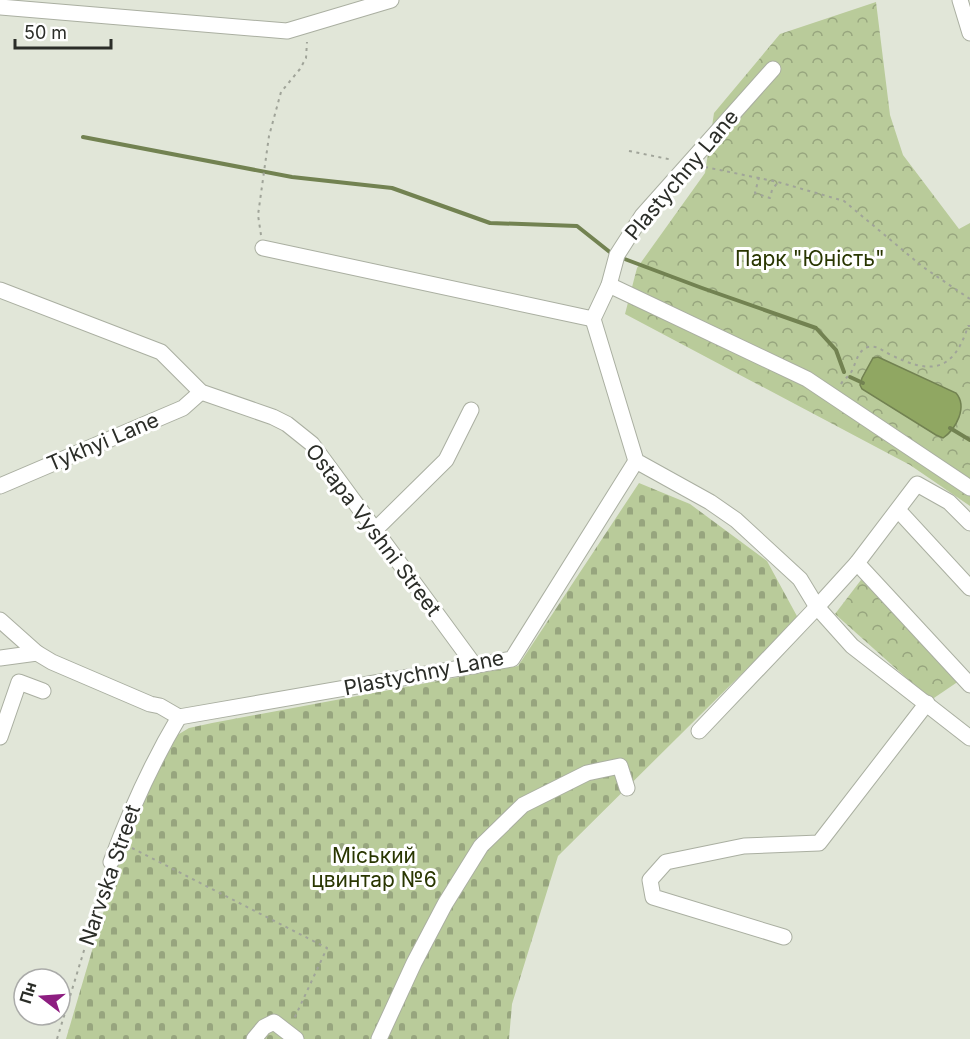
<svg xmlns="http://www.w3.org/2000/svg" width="970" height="1039" viewBox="0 0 970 1039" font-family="Inter,sans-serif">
	<defs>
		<pattern id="cemetery-stones" width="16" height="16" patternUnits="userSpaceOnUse" patternTransform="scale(1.5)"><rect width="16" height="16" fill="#b9cb9a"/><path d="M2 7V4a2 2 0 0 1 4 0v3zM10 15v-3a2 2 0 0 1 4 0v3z" fill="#97a57e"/></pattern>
		<pattern id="park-crowns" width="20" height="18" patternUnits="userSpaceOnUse" patternTransform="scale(1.5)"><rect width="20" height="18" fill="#b9cb9a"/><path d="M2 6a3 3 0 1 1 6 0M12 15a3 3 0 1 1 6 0" fill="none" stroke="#97a57e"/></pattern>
	</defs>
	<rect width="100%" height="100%" fill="#e1e6d8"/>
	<polygon fill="url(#cemetery-stones)" points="639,483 690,504 767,561 798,618 558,856 512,1004 509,1039 66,1039 124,842 174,737 189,728 212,723 518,666"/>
	<g fill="url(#park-crowns)">
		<polygon points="876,2 890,115 903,155 959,229 970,223 970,506 910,465 625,314 637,268 705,173 714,113 780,34"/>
		<polygon points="864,576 959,681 931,700 835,614"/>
	</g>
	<path fill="#90a762" stroke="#728251" stroke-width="1.5" d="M 878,357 L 956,393 C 968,407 956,429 943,438 L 936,435 L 862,389 L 860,385 L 862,378 L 873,358 Z"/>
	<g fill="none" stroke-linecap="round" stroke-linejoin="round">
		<g stroke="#728251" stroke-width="4">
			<polyline points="83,137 292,177 392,188 490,223 577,226 611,253"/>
			<polyline points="622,258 702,288 816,328 836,350 844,372"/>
			<polyline points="850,377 863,383"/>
			<polyline points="950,428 970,440"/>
		</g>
		<g stroke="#aaafa1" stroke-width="17">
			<g id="minor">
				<polyline points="960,0 970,33"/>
				<polyline points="0,7 287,31 391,0"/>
				<polyline points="773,69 642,216 617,255 609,285 593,319 636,461 710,502 736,520 800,579 817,607 852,646 970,738"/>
				<polyline points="263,248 593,319"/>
				<polyline points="609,285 807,379 970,488"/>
				<polyline points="0,290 161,352 201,392 273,417 287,424 312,444 475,666"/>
				<polyline points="0,486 183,408 201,392"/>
				<polyline points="898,510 970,588"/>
				<polyline points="375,530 446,460 471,410"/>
				<polyline points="857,563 970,685"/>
				<polyline points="0,620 37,653 52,662 150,704 160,706 179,717"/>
				<polyline points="0,658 37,653"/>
				<polyline points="179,717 512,659 636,461"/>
				<polyline points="699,731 817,607 857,563 917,484 949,502 970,523"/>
				<polyline points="0,737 19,682 43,691"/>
				<path d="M 111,862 C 130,811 151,764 179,717"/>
				<polyline points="784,937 653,897 650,880 666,862 744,846 819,843 927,703"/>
				<polyline points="254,1039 264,1027 274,1022 296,1039"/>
				<polyline points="379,1039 414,963 445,904 481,846 523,805 587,773 620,766 627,788"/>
			</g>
		</g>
		<g stroke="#a0a499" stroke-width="2" stroke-dasharray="3 4.5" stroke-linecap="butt">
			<polyline points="629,151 673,160"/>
			<polyline points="705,167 778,182 844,201 923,267 970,299"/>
			<polyline points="759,177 755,193 770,198 772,190 778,182"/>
			<polyline points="261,235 258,215 269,136 281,92 300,69 306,58 307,42"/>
			<path d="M 841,384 C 843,380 847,378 850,374 C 856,366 856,351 868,347 C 876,345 882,350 889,354 C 929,374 953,374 968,326 L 970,326"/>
			<polyline points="132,848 327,948 294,1019"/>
			<polyline points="57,1039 107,875"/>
		</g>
		<use href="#minor" stroke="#fff" stroke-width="15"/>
	</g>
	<g text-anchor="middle" stroke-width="6" stroke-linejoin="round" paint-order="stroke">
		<g font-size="21" fill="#2b2d28" stroke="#fff">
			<text transform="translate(682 175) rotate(-50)" y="7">Plastychny Lane</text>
			<text transform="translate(103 442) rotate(-23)" y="7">Tykhyi Lane</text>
			<text transform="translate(373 530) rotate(53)" y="7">Ostapa Vyshni Street</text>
			<text transform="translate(424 673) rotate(-11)" y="7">Plastychny Lane</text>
			<text transform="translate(110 875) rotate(-71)" y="7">Narvska Street</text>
		</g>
		<g font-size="21" fill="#293601" stroke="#fff">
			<text x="810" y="266">Парк "Юність"</text>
			<text x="374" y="863">Міський<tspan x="374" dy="24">цвинтар №6</tspan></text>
		</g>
	</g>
	<g transform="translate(42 997) rotate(287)"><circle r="28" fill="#ffffff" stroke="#aaaba9" stroke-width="1.5"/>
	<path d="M0-4.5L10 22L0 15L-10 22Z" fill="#8d1e80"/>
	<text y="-9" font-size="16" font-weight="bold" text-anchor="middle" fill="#2b2d28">Пн</text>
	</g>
	<path d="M15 39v9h96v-9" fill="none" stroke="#2b2d28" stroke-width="3"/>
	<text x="24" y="39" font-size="18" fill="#2b2d28" stroke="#ffffff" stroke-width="4.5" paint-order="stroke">50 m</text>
</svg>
